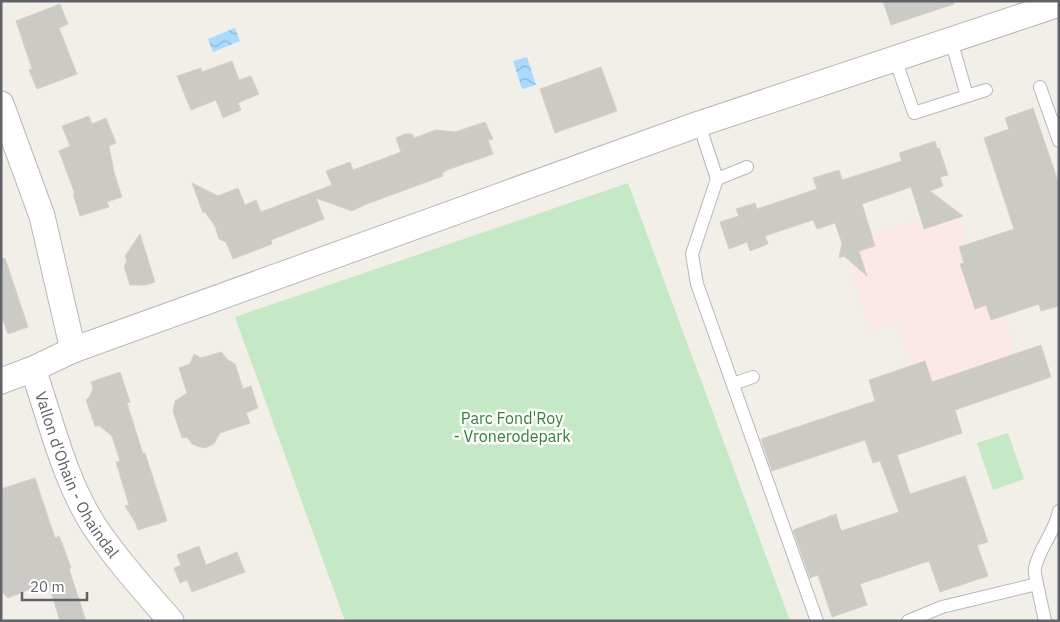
<svg xmlns="http://www.w3.org/2000/svg" width="1060" height="622" viewBox="0 0 1060 622" font-family="'IBM Plex Sans',sans-serif">
	<defs>
		<pattern id="water-waves" width="16" height="10" patternUnits="userSpaceOnUse" patternTransform="scale(1.25)"><rect width="16" height="10" fill="#aadaff"/><path d="M0 5q4-4 8 0t8 0" fill="none" stroke="#8eb4d2"/></pattern>
	</defs>
	<rect width="100%" height="100%" fill="#f1efe8"/>
	<polygon fill="#fce8e6" points="1033,108 1059,184 1059,306 1041,311 1038,305 1004,316 1016,354 1041,345 1051,377 955,410 962,433 897,455 873,463 865,440 769,473 757,440 875,401 869,380 912,365 898,322 871,331 847,257 842,254 841,249 842,244 835,222 817,229 813,220 766,236 768,244 751,250 747,242 731,248 720,222 739,216 737,209 755,202 757,209 817,189 813,178 839,170 843,180 902,161 935,141 937,148 939,148 948,175 940,177 943,186 933,189 911,188 862,204 864,211 857,213 858,241 953,208 958,212 968,244 1014,229 984,138 1004,131 1010,132 1005,118"/>
	<g fill="#c5e8c5">
		<polygon points="628,183 790,621 345,621 235,317"/>
		<polygon points="1008,433 1024,479 993,490 977,443"/>
	</g>
	<g fill="url(#water-waves)">
		<polygon points="235,28 240,41 213,52 208,39"/>
		<polygon points="527,57 536,85 522,89 513,61"/>
	</g>
	<g fill="#cccac5" stroke="#d6d1c6">
		<polygon points="883,1 953,1 954,4 891,25"/>
		<polygon points="60,4 68,24 59,28 77,74 37,89 29,70 32,69 16,21"/>
		<polygon points="232,61 239,80 251,76 259,94 238,103 241,110 223,118 216,100 191,110 177,76 201,68 202,72"/>
		<polygon points="601,67 617,111 555,133 540,89"/>
		<polygon points="1033,108 1059,184 1059,306 1041,311 1039,304 991,320 986,305 975,309 960,264 964,263 959,247 1014,229 984,138 1009,129 1005,118"/>
		<polygon points="89,116 92,124 106,118 116,143 109,146 114,172 122,197 107,202 109,207 80,216 73,194 75,194 59,151 70,146 62,126"/>
		<polygon points="485,122 493,139 488,140 493,154 444,171 445,172 442,173 443,176 364,205 352,211 316,198 324,219 271,240 272,244 233,259 226,242 219,239 215,226 205,212 203,213 192,183 218,196 238,188 245,205 256,200 261,212 332,185 326,171 350,162 353,170 401,152 396,138 405,134 412,134 414,138 436,130 455,132"/>
		<polygon points="935,141 937,149 939,148 948,175 940,177 943,186 930,191 963,216 924,229 911,187 862,204 875,246 859,251 867,276 844,256 839,258 842,243 835,223 817,229 813,220 765,236 768,244 750,251 747,242 729,249 720,222 739,216 736,209 755,203 757,209 817,189 813,178 839,170 842,180 902,161 899,153"/>
		<polygon points="140,234 155,282 146,285 130,285 124,266 127,261 125,256"/>
		<polygon points="5,258 28,327 8,334 1,315 1,259"/>
		<polygon points="1041,345 1051,377 955,410 962,433 897,455 910,494 965,476 988,542 977,545 988,576 940,592 929,561 860,584 867,605 832,617 818,575 810,578 793,530 836,514 841,531 899,512 880,461 873,463 865,440 772,471 761,439 875,401 869,380 925,361 932,382"/>
		<polygon points="221,352 228,360 235,364 243,389 251,386 258,408 246,413 250,423 220,433 214,444 205,448 200,447 192,444 187,437 182,438 173,411 175,401 187,393 179,368 190,364 194,354 201,358"/>
		<polygon points="120,372 130,402 127,403 143,454 145,453 167,521 138,530 135,522 125,506 129,505 116,462 120,461 112,436 100,426 95,426 86,400 90,396 93,388 91,382"/>
		<polygon points="35,478 55,538 59,536 62,543 71,568 69,569 86,621 60,621 48,582 8,598 1,591 1,489"/>
		<polygon points="199,546 206,565 237,552 245,572 192,592 187,580 180,583 174,568 181,565 177,555"/>
	</g>
	<g fill="none" stroke-linecap="round" stroke-linejoin="round">
		<g stroke="#b5b8bc" stroke-width="14">
			<g id="lane">
				<polyline points="895,59 914,113 967,96 951,40"/>
				<polyline points="1040,87 1059,141"/>
				<polyline points="967,96 986,90"/>
				<polyline points="699,124 717,179 692,254 697,284 817,621"/>
				<polyline points="717,179 747,167"/>
				<polyline points="733,384 753,377"/>
				<polyline points="1037,584 1045,621"/>
				<path d="M 908,621 L 942,607 L 1037,584 C 1036,579 1034,573 1035,568 C 1039,548 1055,532 1059,511"/>
			</g>
		</g>
		<g stroke="#b5b8bc" stroke-width="27">
			<g id="street">
				<polyline points="1,104 42,216 73,350"/>
				<path id="s1" d="M 33,369 C 51,421 64,479 94,526 C 117,560 144,590 171,621"/>
				<polyline points="1,381 33,369 73,350 699,124 1059,4"/>
			</g>
		</g>
		<use href="#lane" stroke="#fff" stroke-width="12"/>
		<use href="#street" stroke="#fff" stroke-width="25"/>
	</g>
	<g text-anchor="middle" stroke-width="5" stroke-linejoin="round" paint-order="stroke">
		<g font-size="16" fill="#348238" stroke="#fff">
			<text x="512" y="424">Parc Fond'Roy<tspan x="512" dy="18">- Vronerodepark</tspan></text>
		</g>
		<g font-size="16" fill="#5f6368" stroke="#fff">
			<text dy="6" stroke="none"><textPath href="#s1" startOffset="115">Vallon d'Ohain - Ohaindal</textPath></text>
		</g>
	</g>
	<rect width="1060" height="622" fill="none" stroke="#5f6368" stroke-width="5"/>
	<path d="M22 592v8h65v-8" fill="none" stroke="#5f6368" stroke-width="2.5"/>
	<text x="30" y="592" font-size="15" fill="#5f6368" stroke="#ffffff" stroke-width="4" paint-order="stroke">20 m</text>
</svg>
